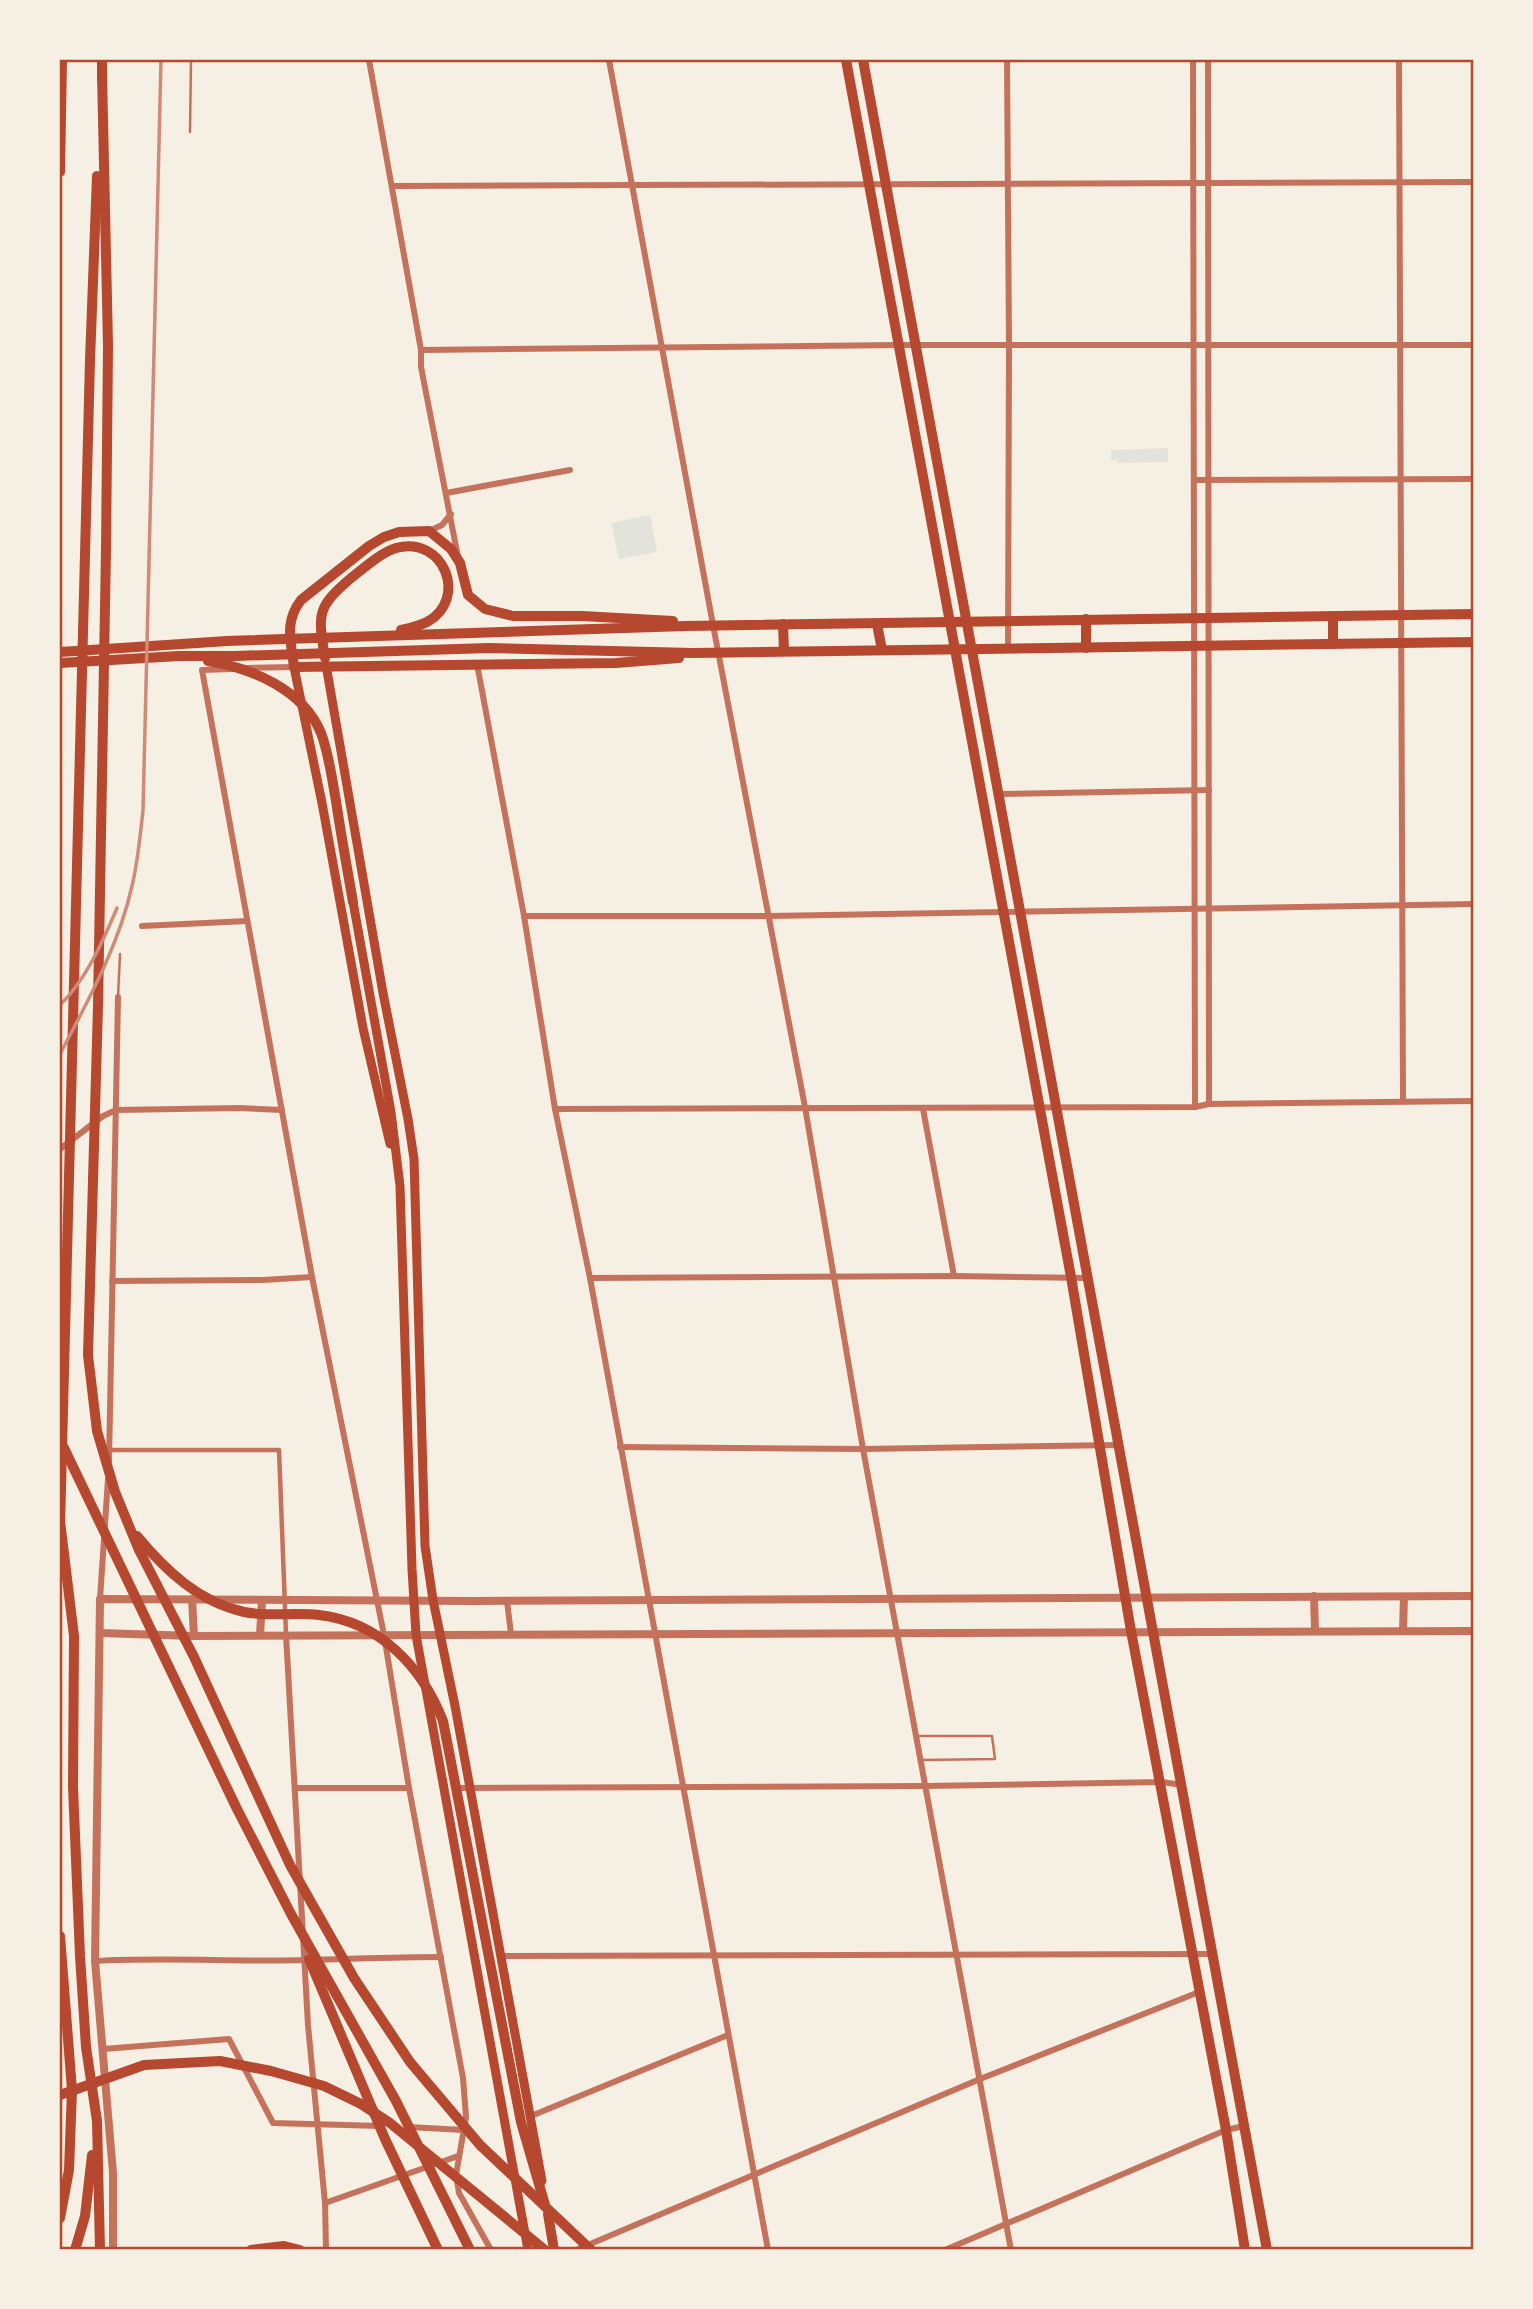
<svg xmlns="http://www.w3.org/2000/svg" width="1533" height="2309" viewBox="0 0 1533 2309" font-family="Roboto,sans-serif">
	<rect width="100%" height="100%" fill="#f6efe4"/>
	<g fill="#e2e4dc">
		<polygon points="1168,448 1168,462 1118,463 1117,460 1111,460 1111,450"/>
		<polygon points="650,515 657,552 619,559 611,523"/>
	</g>
	<g fill="none" stroke-linecap="round" stroke-linejoin="round">
		<g stroke="#c5725c" stroke-width="2.5">
			<polyline points="190,132 191,60"/>
			<polyline points="118,997 120,954"/>
			<polyline points="917,1736 992,1736 995,1759 922,1760"/>
		</g>
		<polyline stroke="#c5725c" stroke-width="4.5" points="110,1450 279,1450 286,1634"/>
		<g stroke="#c5725c" stroke-width="6">
			<polyline points="369,60 421,350 421,367 458,557"/>
			<polyline points="609,60 713,625 805,1107 863,1449 1011,2250"/>
			<polyline points="1007,60 1009,346 1008,649"/>
			<polyline points="1193,60 1195,1107"/>
			<polyline points="1208,60 1209,1104"/>
			<polyline points="1399,60 1403,1101"/>
			<polyline points="392,186 1474,182"/>
			<polyline points="421,350 898,345 1474,345"/>
			<polyline points="1194,480 1474,479"/>
			<polyline points="446,493 570,470"/>
			<polyline points="429,531 442,525 451,514"/>
			<polyline points="477,664 524,916 555,1109 590,1278 768,2250"/>
			<polyline points="246,668 294,667"/>
			<polyline points="232,669 202,670 312,1277 384,1635 409,1788 463,2078 466,2117 456,2175 459,2193 491,2250"/>
			<polyline points="1000,794 1209,790"/>
			<polyline points="524,916 769,916 1474,904"/>
			<polyline points="142,926 247,921"/>
			<polyline points="555,1109 1195,1107 1209,1104 1474,1101"/>
			<polyline points="923,1109 954,1276"/>
			<polyline points="60,1149 103,1116 116,1110 239,1108 282,1110"/>
			<polyline points="590,1278 954,1276 1088,1278"/>
			<polyline points="112,1281 263,1280 312,1277"/>
			<polyline points="620,1447 863,1449 1117,1445"/>
			<polyline points="109,1461 118,997"/>
			<polyline points="100,1599 108,1479"/>
			<polyline points="507,1601 511,1634"/>
			<polyline points="286,1635 308,2025 325,2203 326,2250"/>
			<polyline points="296,1788 409,1788"/>
			<polyline points="456,1788 926,1786 1162,1782 1182,1785"/>
			<polyline points="501,1956 1212,1954"/>
			<path d="M 95,1961 C 166,1957 236,1962 306,1960 C 351,1959 396,1957 441,1957"/>
			<polyline points="103,2049 229,2039 273,2123 381,2126"/>
			<polyline points="531,2116 728,2035"/>
			<polyline points="409,2127 463,2130"/>
			<polyline points="325,2203 458,2156"/>
			<polyline points="576,2250 980,2079 1199,1992"/>
			<polyline points="945,2250 1226,2130 1244,2126"/>
		</g>
		<g stroke="#c5725c" stroke-width="8">
			<polyline points="1314,1596 1315,1630"/>
			<polyline points="192,1599 194,1636"/>
			<polyline points="1403,1631 1404,1597"/>
			<polyline points="100,1633 194,1636 1474,1631"/>
			<polyline points="260,1635 262,1601"/>
			<polyline points="113,2250 113,2173 95,1961 100,1599 471,1601 1474,1596"/>
		</g>
		<g stroke="#b5482f" stroke-width="9">
			<polyline points="326,665 383,993 408,1119 414,1159 425,1546 433,1600 455,1706 542,2181"/>
			<polyline points="294,667 322,803 363,1028 390,1144"/>
			<polyline points="353,902 391,1112 400,1186 412,1569 416,1635 528,2250"/>
		</g>
		<g stroke="#b5482f" stroke-width="10">
			<polyline points="846,60 1071,1277 1131,1631 1226,2130 1245,2250"/>
			<polyline points="863,60 1267,2250"/>
			<path d="M 673,621 L 582,616 L 513,616 L 485,609 L 468,595 L 460,563 L 451,549 L 429,531 L 399,532 L 384,537 L 369,546 L 301,600 C 284,622 291,641 294,667 L 616,663 L 679,658"/>
			<polyline points="783,624 784,651"/>
			<polyline points="877,624 882,650"/>
			<polyline points="1333,644 1333,616"/>
			<polyline points="1086,648 1086,619"/>
			<polyline points="60,652 227,641 686,626 1474,614"/>
			<path d="M 325,658 C 318,614 316,608 351,578 C 364,568 380,553 396,548 C 444,535 469,599 427,622 C 419,626 410,628 401,630"/>
			<path d="M 208,661 C 251,668 303,689 321,733 C 329,754 332,779 336,801 C 341,835 347,868 353,902"/>
			<polyline points="60,663 179,656 235,656 489,648 693,653 1474,642"/>
			<polyline points="548,2214 554,2250"/>
		</g>
		<g stroke="#b5482f" stroke-width="10">
			<polyline points="102,73 108,346 106,549 98,1006 88,1355 97,1431 115,1492 139,1550 194,1657 290,1865 354,1978 410,2062 480,2145 591,2250"/>
			<polyline points="102,79 102,60"/>
			<polyline points="60,172 62,60"/>
			<polyline points="64,1448 236,1807 291,1914 396,2101 470,2250"/>
			<polyline points="60,1521 74,1636 73,1787 80,1956 86,2047 97,2121 100,2250"/>
			<polyline points="60,1527 90,360 97,176"/>
			<path d="M 137,1536 C 166,1571 199,1602 244,1612 C 268,1617 295,1612 319,1615 C 380,1622 422,1667 443,1721 L 521,2122 L 545,2205"/>
			<polyline points="60,1936 72,2090 69,2170 60,2218"/>
			<polyline points="309,1959 385,2139 438,2250"/>
			<polyline points="60,2095 144,2065 220,2061 271,2071 324,2086 361,2104 390,2123 545,2250"/>
			<polyline points="75,2250 85,2216 92,2155"/>
			<polyline points="251,2250 284,2246 300,2250"/>
		</g>
		<g stroke="#cf8b77" stroke-width="3.5">
			<path d="M 60,1005 C 86,980 103,941 117,908"/>
			<path d="M 60,1054 C 88,1001 119,945 132,886 C 138,861 140,836 143,811 L 161,60"/>
		</g>
	</g>
	<rect width="1533" height="2309" fill="none" stroke="#f6efe4" stroke-width="122"/>
	<rect x="61" y="61" width="1411" height="2187" fill="none" stroke="#b5482f" stroke-width="2.5"/>
</svg>
